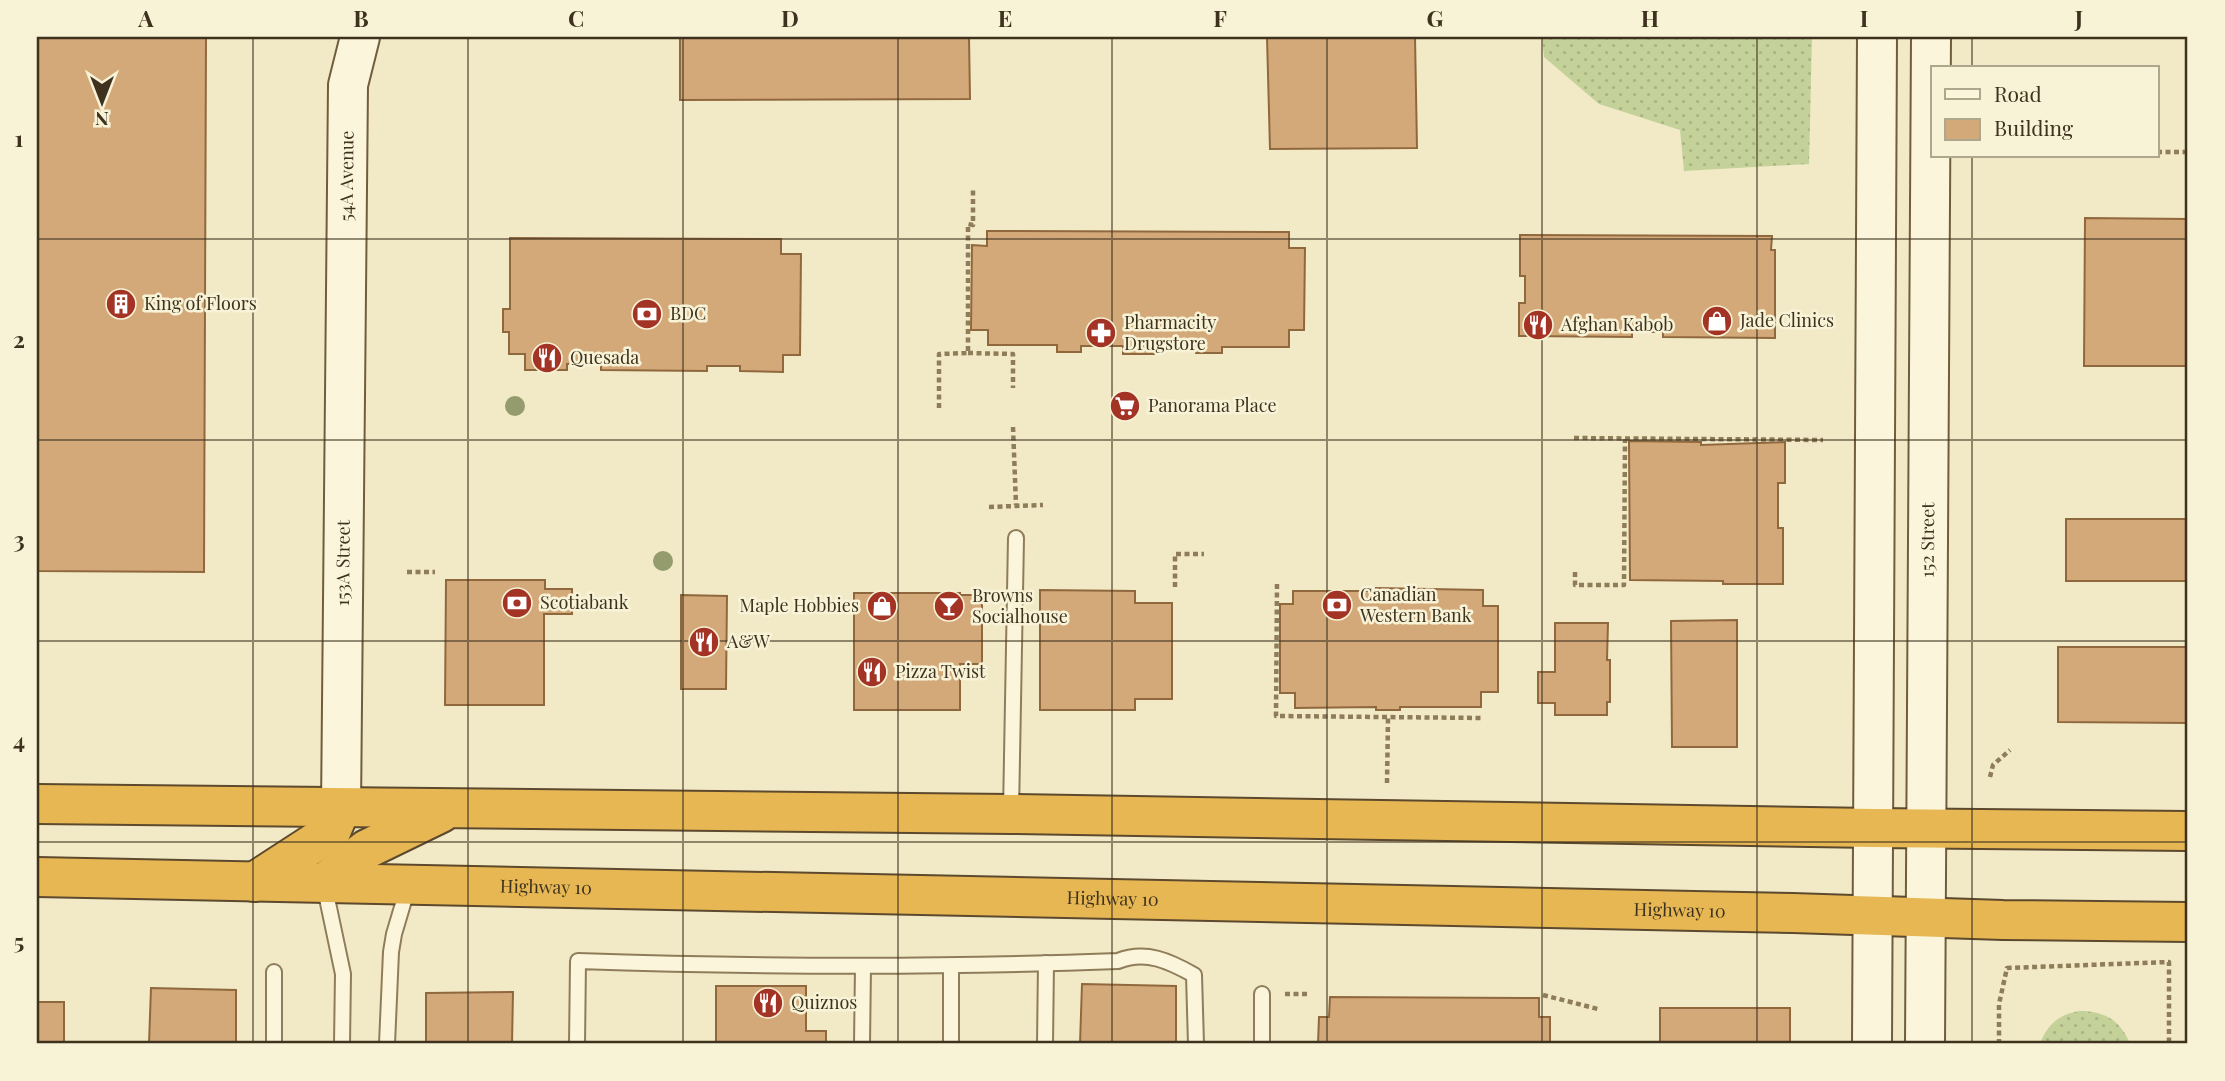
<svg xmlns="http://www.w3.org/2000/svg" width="2225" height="1081" viewBox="0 0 2225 1081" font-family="'Playfair Display',serif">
	<defs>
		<pattern id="grass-dots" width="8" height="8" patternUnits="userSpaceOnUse" patternTransform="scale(1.75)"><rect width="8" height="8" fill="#c4d199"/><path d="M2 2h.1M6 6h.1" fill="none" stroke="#a9b483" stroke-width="1.8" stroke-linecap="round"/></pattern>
	</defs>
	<rect width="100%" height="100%" fill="#f2eac6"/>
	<g fill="url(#grass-dots)">
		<polygon points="1542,37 1812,37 1809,164 1684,171 1680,130 1599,104 1544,57"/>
		<path d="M 2080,1011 C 2105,1011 2121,1021 2130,1044 L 2040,1044 C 2046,1026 2060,1013 2080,1011 Z"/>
	</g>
	<g fill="#d3a979" stroke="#90683e" stroke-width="2">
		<polygon points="37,37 206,37 204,572 37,571"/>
		<polygon points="680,37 969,37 970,99 680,100"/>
		<polygon points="1267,37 1415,37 1417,148 1270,149"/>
		<polygon points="2085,218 2188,219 2188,366 2084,366"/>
		<polygon points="987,231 1289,232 1289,248 1305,248 1304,330 1289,330 1289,347 1222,347 1222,353 1196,353 1196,345 1154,345 1154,354 1123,354 1123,346 1081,346 1081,352 1057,352 1057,345 988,345 988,330 971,330 972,245 987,246"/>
		<polygon points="1520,235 1772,236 1771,250 1775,250 1775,338 1663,337 1663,332 1632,332 1632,337 1519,336 1519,303 1525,303 1525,276 1520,276"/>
		<polygon points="510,238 781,239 781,254 801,254 800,355 783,355 783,372 740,371 740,366 707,366 707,371 601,370 601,364 567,364 567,370 525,370 525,354 509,354 509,332 503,332 503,309 510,309"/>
		<polygon points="1629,441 1701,442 1701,445 1785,442 1785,483 1778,483 1778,528 1783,528 1783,584 1723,584 1723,581 1630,580"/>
		<rect x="2066" y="519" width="122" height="62"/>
		<polygon points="446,580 545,580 545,589 572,589 572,614 544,614 544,705 445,705"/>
		<polygon points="1376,588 1483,590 1483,606 1498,606 1498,692 1481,692 1481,707 1400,707 1400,710 1376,710 1376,707 1295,708 1295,693 1280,693 1280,604 1293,604 1293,591 1376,591"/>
		<polygon points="1040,590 1135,591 1135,603 1172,603 1172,699 1135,699 1135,710 1040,710"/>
		<polygon points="854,593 960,593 960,595 982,595 982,664 960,664 960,710 854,710"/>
		<polygon points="681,595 727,596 726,689 681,689"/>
		<polygon points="1737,620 1737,747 1672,747 1671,621"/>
		<polygon points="1555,623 1608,623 1607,660 1610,660 1610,702 1607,702 1607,715 1555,715 1555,703 1538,703 1538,672 1555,672"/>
		<polygon points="2058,647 2188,647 2188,723 2058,722"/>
		<polygon points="1082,984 1176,986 1176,1044 1080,1044"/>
		<polygon points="716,986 806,986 806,1031 826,1031 826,1044 716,1044"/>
		<polygon points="151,988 236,990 236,1044 149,1044"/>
		<polygon points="513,992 512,1044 426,1044 426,993"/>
		<polygon points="1330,997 1539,998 1539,1017 1550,1017 1550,1044 1318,1044 1319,1017 1329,1017"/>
		<rect x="37" y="1002" width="27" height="42"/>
		<rect x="1660" y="1008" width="130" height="36"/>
	</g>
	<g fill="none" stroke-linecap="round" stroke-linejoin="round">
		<g stroke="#8f7d5a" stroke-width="18">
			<g id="lane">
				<polyline points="1011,812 1016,538"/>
				<polyline points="324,884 343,974 342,1044"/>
				<polyline points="1262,994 1262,1044"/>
				<polyline points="274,1044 274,972"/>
				<polyline points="387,1044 391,952 394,934 408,887"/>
				<path d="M 577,1044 L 578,961 C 758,967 938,968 1118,961 C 1146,950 1169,961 1194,975 L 1196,1044"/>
				<polyline points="862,1044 863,967"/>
				<polyline points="951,1044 951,966"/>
				<polyline points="1045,1044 1046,963"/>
			</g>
		</g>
		<g stroke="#715d3d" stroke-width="42">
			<g id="secondary">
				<path id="s1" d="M 341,808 L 348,85 L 360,37"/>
				<polyline points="1872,1044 1877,37"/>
				<path id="s2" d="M 1925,1044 L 1931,37"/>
			</g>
		</g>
		<g stroke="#5d492e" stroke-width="42">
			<g id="highway">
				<polyline points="37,804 1011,814 1873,828 2188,831"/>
				<path id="s3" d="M 37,877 L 1793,913 L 2003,920 L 2188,922"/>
				<polyline points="254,882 331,832 341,808"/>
				<polyline points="324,883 367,849 441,813"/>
			</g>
		</g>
		<g stroke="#8f7d5a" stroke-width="4.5" stroke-dasharray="5 3.5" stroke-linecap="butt">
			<polyline points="2157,152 2188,152"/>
			<polyline points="968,353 1013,354 1013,388"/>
			<polyline points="939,408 939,354 968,353 968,224 973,225 973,188"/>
			<polyline points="1013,427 1016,505"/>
			<polyline points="1574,438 1823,440"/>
			<polyline points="989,507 1043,505"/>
			<polyline points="407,572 435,572"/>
			<polyline points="1575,572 1575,585 1624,585 1625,439"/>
			<polyline points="1277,584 1276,716 1481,718"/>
			<polyline points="1175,587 1175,554 1204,554"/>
			<polyline points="1990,777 1993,765 2010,750"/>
			<polyline points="1387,783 1388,718"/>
			<polyline points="1285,994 1309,994"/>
			<polyline points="1543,995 1598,1009"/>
			<polyline points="1999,1044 1999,1004 2007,968 2169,962 2169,1044"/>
		</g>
		<use href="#lane" stroke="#fbf5db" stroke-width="14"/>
		<use href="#secondary" stroke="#fbf5db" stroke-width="38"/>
		<use href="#highway" stroke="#e6b752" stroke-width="38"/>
	</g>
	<g fill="#949c6d">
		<circle cx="515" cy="406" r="10"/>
		<circle cx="663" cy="561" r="10"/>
	</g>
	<path fill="none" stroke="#3e321f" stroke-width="2" stroke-opacity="0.55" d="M 253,37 L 253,1044M 468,37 L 468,1044M 683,37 L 683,1044M 898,37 L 898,1044M 1112,37 L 1112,1044M 1327,37 L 1327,1044M 1542,37 L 1542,1044M 1757,37 L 1757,1044M 1972,37 L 1972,68M 1972,156 L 1972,1044M 37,239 L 2188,239M 37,440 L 2188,440M 37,641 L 2188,641M 37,842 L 2188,842"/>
	<defs>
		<g id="building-disc" transform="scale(1.575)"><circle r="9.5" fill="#a33325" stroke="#f8f3d7"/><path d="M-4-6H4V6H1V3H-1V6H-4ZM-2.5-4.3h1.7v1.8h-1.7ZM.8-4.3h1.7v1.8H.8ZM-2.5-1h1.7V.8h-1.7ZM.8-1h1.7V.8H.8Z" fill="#fff"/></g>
		<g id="bank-disc" transform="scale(1.575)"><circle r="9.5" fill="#a33325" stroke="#f8f3d7"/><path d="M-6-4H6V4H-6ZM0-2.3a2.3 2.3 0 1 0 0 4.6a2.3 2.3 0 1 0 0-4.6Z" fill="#fff"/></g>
		<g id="shop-disc" transform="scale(1.575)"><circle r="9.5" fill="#a33325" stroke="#f8f3d7"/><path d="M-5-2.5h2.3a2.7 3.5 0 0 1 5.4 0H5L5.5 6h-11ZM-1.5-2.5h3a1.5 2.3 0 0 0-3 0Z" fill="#fff"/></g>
		<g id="restaurant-disc" transform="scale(1.575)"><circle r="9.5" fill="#a33325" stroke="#f8f3d7"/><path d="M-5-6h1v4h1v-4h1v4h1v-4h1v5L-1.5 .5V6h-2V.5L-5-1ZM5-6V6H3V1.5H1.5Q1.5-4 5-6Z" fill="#fff"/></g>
		<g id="pharmacy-disc" transform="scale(1.575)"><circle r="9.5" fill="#a33325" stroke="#f8f3d7"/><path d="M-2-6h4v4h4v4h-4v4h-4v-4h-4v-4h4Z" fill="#fff"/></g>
		<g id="supermarket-disc" transform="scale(1.575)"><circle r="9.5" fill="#a33325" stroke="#f8f3d7"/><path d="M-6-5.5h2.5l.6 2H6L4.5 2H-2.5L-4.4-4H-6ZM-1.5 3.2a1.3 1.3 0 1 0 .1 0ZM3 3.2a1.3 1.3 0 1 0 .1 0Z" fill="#fff"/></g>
		<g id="bar-disc" transform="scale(1.575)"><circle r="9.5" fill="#a33325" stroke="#f8f3d7"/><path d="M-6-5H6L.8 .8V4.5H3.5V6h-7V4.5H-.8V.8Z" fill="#fff"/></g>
	</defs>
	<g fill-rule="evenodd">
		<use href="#building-disc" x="121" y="304"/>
		<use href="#bank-disc" x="647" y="314"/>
		<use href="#shop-disc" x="1717" y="321"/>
		<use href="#restaurant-disc" x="1538" y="325"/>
		<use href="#pharmacy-disc" x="1101" y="333"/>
		<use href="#restaurant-disc" x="547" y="358"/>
		<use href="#supermarket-disc" x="1125" y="406"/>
		<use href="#bank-disc" x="517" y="603"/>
		<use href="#bank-disc" x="1337" y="605"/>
		<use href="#shop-disc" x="882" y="606"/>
		<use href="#bar-disc" x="949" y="606"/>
		<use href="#restaurant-disc" x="704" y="642"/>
		<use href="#restaurant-disc" x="872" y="672"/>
		<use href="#restaurant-disc" x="768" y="1003"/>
	</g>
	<g text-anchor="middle" stroke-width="5" stroke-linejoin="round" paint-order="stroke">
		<g font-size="18" fill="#3e321f" stroke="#f8f3d7">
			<text dy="6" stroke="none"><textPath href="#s1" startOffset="632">54A Avenue</textPath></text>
			<text dy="6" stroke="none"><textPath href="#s2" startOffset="504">152 Street</textPath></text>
			<text dy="6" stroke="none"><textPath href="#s1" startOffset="245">153A Street</textPath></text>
			<text dy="6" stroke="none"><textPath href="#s3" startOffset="509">Highway 10</textPath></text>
			<text dy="6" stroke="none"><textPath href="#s3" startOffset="1076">Highway 10</textPath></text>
			<text dy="6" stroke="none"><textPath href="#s3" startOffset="1643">Highway 10</textPath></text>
		</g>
		<g font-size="18" fill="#3e321f" stroke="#f8f3d7" text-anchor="start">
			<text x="144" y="310">King of Floors</text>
			<text x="670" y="320">BDC</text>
			<text x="1740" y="327">Jade Clinics</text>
			<text x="1124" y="329">Pharmacity<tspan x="1124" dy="21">Drugstore</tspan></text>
			<text x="1561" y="331">Afghan Kabob</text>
			<text x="570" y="364">Quesada</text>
			<text x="1148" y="412">Panorama Place</text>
			<text x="1360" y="601">Canadian<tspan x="1360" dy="21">Western Bank</tspan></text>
			<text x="972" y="602">Browns<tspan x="972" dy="21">Socialhouse</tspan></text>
			<text x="540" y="609">Scotiabank</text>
			<text x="859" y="612" text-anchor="end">Maple Hobbies</text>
			<text x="727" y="648">A&amp;W</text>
			<text x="895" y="678">Pizza Twist</text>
			<text x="791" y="1009">Quiznos</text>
		</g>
	</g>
	<rect width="2225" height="1081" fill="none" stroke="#f8f3d7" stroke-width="77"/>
	<rect x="1931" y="66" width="228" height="91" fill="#f8f3d7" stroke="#aea68d" stroke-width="2"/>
	<rect x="1945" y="89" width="35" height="10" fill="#fbf5db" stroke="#aea68d" stroke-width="2"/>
	<text x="1994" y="102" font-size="21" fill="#3e321f">Road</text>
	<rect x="1945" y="119" width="35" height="21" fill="#d3a979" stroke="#aea68d" stroke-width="2"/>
	<text x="1994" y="136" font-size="21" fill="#3e321f">Building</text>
	<g transform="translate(102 102) rotate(180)" stroke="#f8f3d7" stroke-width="5" paint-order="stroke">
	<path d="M0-5L12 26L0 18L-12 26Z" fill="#3e321f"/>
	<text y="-10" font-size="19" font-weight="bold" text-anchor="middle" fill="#3e321f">N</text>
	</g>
	<rect x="38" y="38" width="2148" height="1004" fill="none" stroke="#3e321f" stroke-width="2.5"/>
	<g font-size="23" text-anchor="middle" font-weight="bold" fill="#3e321f">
		<text x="146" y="27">A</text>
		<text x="361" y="27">B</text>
		<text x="576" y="27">C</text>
		<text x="790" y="27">D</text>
		<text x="1005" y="27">E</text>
		<text x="1220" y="27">F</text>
		<text x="1435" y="27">G</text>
		<text x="1650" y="27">H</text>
		<text x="1864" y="27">I</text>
		<text x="2079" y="27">J</text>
		<text x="19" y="147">1</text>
		<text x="19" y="348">2</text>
		<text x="19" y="548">3</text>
		<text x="19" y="749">4</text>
		<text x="19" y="950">5</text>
	</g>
</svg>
